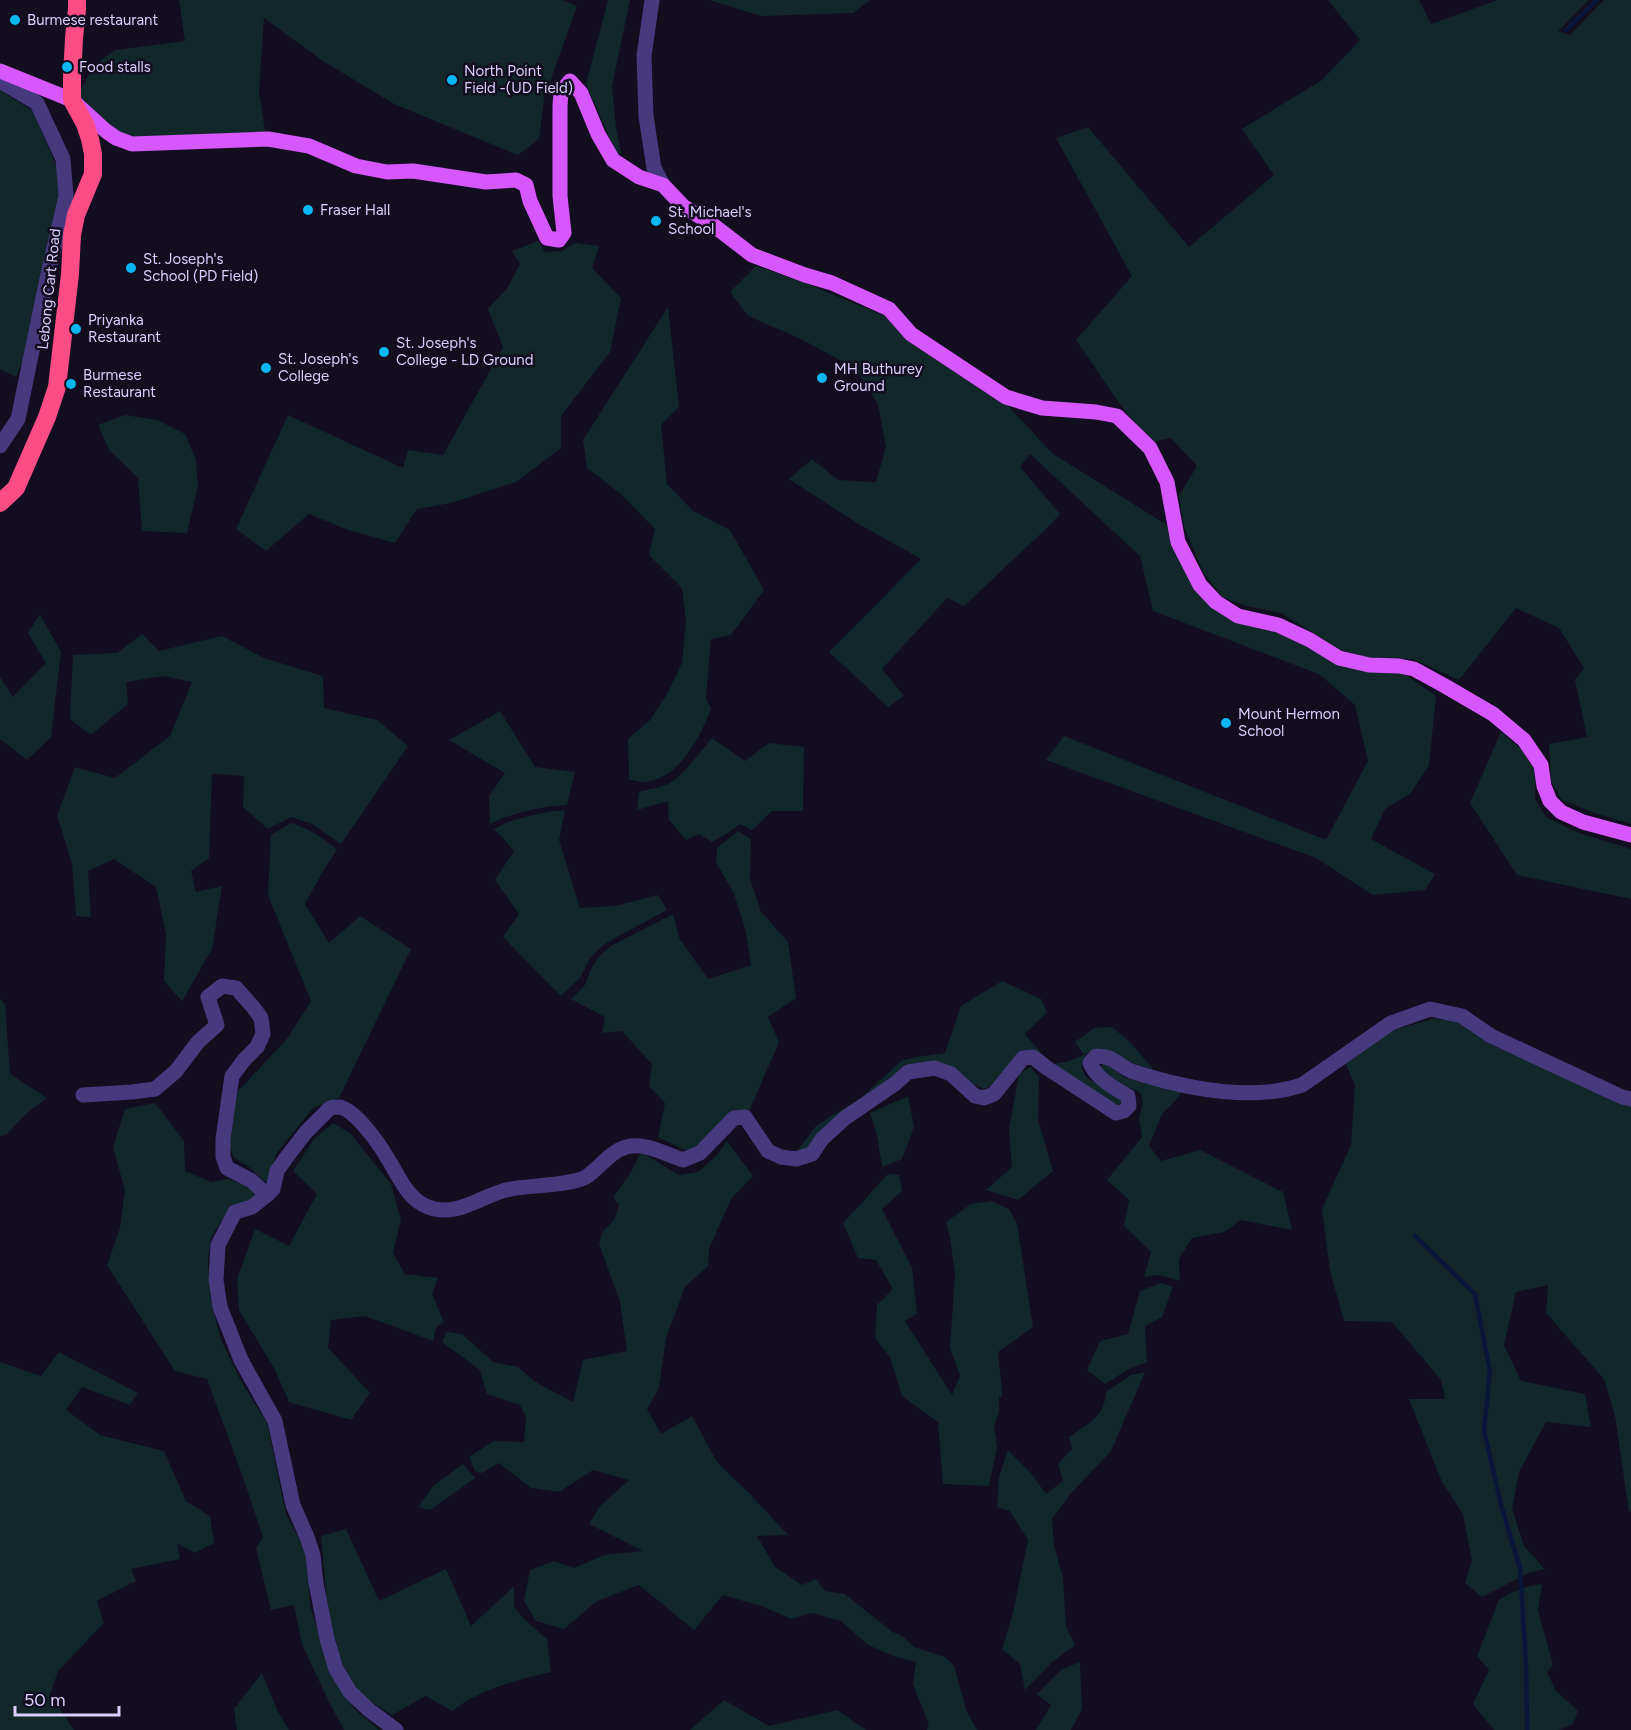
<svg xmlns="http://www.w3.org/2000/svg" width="1631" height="1730" viewBox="0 0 1631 1730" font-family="Figtree,sans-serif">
	<rect width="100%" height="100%" fill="#130d20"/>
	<g fill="#11272a">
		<polygon points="179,0 563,0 577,6 544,99 539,139 518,155 394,104 323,61 264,18 259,91 265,132 133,138 118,132 77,97 93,66 115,50 185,41"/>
		<polygon points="608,0 630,0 612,86 616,128 621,153 617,155 586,84"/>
		<polygon points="709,0 870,0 853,13 761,16"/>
		<polygon points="1328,0 1419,0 1431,24 1498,0 1589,0 1558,31 1570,35 1604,0 1631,0 1631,824 1594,813 1562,800 1551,781 1549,744 1587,737 1575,680 1584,668 1559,628 1516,608 1459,680 1413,659 1367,658 1341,650 1281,613 1246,606 1222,597 1203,572 1184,527 1179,496 1197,466 1171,438 1152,442 1124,410 1076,340 1132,276 1056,138 1088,127 1189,247 1274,175 1242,129 1322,80 1360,40"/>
		<polygon points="0,90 33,111 57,168 59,201 37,288 24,357 16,377 0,369"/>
		<polygon points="538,241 545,252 562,251 575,243 599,246 592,268 621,298 610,352 561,416 561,448 516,482 451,503 417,509 395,543 351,531 309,514 266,551 236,529 288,415 403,468 408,450 443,455 503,347 488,309 508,287 520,264 512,251"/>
		<polygon points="756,266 803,282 885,316 905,338 1008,406 1053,454 1167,525 1174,547 1197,588 1266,628 1403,673 1436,696 1429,765 1411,793 1385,809 1371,839 1435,874 1425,890 1373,895 1316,858 1046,760 1064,736 1326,840 1368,761 1355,705 1319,674 1153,611 1140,556 1030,454 1020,467 1060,514 1049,526 964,606 947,598 882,669 904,696 888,707 829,652 921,559 857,523 789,479 812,459 838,480 876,482 886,447 878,404 856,369 801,339 748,316 730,292"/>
		<path d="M 668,307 L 679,407 L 661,425 L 667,484 L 693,511 L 730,530 L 764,590 L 731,635 L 711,639 L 706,698 L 711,709 C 700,737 678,781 643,782 C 639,782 633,780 629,780 L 628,739 L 650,720 L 667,694 L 682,663 L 686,621 L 682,588 L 649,555 L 655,529 L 621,494 L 587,468 L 583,440 Z"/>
		<polygon points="125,415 157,420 185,434 196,460 198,486 187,533 142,531 138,478 109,450 98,425"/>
		<polygon points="40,614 61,652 51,737 27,760 0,739 0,677 13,697 46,663 28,633"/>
		<polygon points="142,634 159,651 222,636 264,658 323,676 324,708 377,720 408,746 341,844 312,824 291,817 268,829 243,807 244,776 212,774 209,858 191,871 196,892 222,886 212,949 182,1001 164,981 166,934 156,887 114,859 88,871 91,917 76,916 72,863 57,816 75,767 115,778 170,736 192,682 164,676 126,682 128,704 91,735 70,719 73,655 117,653"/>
		<path d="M 500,711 L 535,767 L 575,772 L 567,805 C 542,806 512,813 490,824 L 489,796 L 505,773 L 449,740 Z"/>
		<polygon points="1501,732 1521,749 1536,771 1535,799 1546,817 1579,833 1631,849 1631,899 1517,875 1470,803"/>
		<path d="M 712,738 L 745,761 L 769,743 L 804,747 L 803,811 L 772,811 L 752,830 L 740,824 L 725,835 L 712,842 L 699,834 L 686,840 L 669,820 L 668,801 L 637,810 L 639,792 C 649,789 662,788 672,782 C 687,771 700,752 712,738 Z"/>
		<path d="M 565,810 L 559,840 L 580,908 L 615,906 L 658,895 L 667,910 L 606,943 L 591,957 L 580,978 L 561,996 L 503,937 L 519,914 L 495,880 L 514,851 L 494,829 C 512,818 543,812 565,810 Z"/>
		<path d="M 291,823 C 309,829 323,837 337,850 L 323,871 L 305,904 L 329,943 L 360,916 L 411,949 L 339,1098 L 313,1108 L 276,1154 L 268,1184 L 249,1167 L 234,1158 L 229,1145 L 238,1091 L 287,1039 L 311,1001 L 268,895 L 271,835 Z"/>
		<polygon points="738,831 751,839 750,879 761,912 788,942 796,998 768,1017 779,1042 750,1109 733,1114 701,1149 685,1150 658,1137 665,1103 649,1086 652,1064 622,1031 602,1033 605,1017 571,999 585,985 591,969 600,955 611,946 673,914 679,938 708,979 751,965 746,932 734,894 716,862 717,848"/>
		<polygon points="1002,981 1041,999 1047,1012 1025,1034 1042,1054 1020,1056 995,1084 984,1089 974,1085 937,1062 904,1065 885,1086 807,1151 798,1150 815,1127 828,1118 861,1098 901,1061 916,1057 945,1053 961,1006"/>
		<polygon points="0,999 5,1004 10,1074 47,1098 27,1113 6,1135 0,1136"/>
		<polygon points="1433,1019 1458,1021 1490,1044 1622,1103 1631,1105 1631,1511 1629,1512 1615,1416 1604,1379 1546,1313 1548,1285 1516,1292 1504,1345 1521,1381 1585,1394 1591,1427 1546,1422 1519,1472 1512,1509 1524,1546 1545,1569 1529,1573 1482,1597 1465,1583 1472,1561 1463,1514 1442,1482 1409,1399 1445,1399 1441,1380 1392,1322 1344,1321 1330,1271 1322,1209 1351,1145 1355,1085 1345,1062 1393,1030"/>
		<polygon points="1112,1027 1130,1042 1154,1070 1093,1050 1085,1055 1081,1067 1086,1077 1122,1100 1122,1106 1116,1108 1050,1065 1069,1061 1084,1055 1075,1042 1094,1028"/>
		<polygon points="1105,1063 1125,1078 1182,1091 1176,1100 1162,1114 1149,1146 1161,1161 1200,1150 1283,1192 1292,1230 1241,1220 1224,1232 1192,1238 1179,1259 1180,1281 1159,1275 1144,1277 1151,1252 1124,1226 1129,1200 1107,1180 1142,1137 1139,1118 1143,1102 1140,1092 1125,1086 1098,1069"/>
		<polygon points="1030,1067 1039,1077 1038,1120 1053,1171 1018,1200 986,1190 1012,1167 1009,1129 1019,1074"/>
		<polygon points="908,1096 914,1127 902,1159 882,1167 877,1135 870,1113"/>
		<polygon points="155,1103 184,1141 185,1171 211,1182 228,1179 252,1188 258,1194 246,1203 231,1207 211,1237 208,1262 210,1296 221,1340 242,1383 267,1423 286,1514 303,1546 307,1563 310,1606 322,1645 338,1685 354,1709 380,1730 344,1730 328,1700 302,1644 294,1605 271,1610 256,1548 263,1537 241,1472 207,1379 175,1371 107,1265 120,1228 125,1191 113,1147 125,1109"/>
		<polygon points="333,1123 350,1133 391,1184 401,1219 393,1253 405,1274 438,1278 432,1294 444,1322 436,1328 433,1341 365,1316 331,1320 328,1348 370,1393 351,1420 289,1402 274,1368 239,1310 237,1279 255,1229 289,1246 317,1194 293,1171 314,1139"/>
		<polygon points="727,1141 753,1176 731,1199 709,1249 708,1266 685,1287 666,1338 659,1388 647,1409 661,1434 692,1416 717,1462 751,1495 788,1535 757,1536 775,1567 802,1585 816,1579 825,1591 845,1594 891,1631 902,1636 914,1647 945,1657 954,1666 967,1712 977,1730 927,1730 929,1725 913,1684 916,1662 893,1656 868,1645 841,1621 812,1613 791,1619 764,1607 723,1595 694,1630 639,1585 597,1601 564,1629 536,1621 524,1601 530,1570 554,1561 574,1568 604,1555 643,1551 589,1524 600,1506 629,1480 593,1470 559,1492 531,1488 499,1463 482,1473 475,1471 469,1457 494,1441 524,1442 526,1417 520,1405 487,1394 480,1370 442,1342 447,1332 462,1334 493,1362 518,1367 534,1381 573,1402 583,1360 627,1351 620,1302 599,1244 603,1231 614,1220 619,1205 613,1197 630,1174 641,1152 679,1175 698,1172 716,1156"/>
		<polygon points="888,1174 899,1175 902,1191 882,1209 912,1268 917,1314 905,1321 952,1395 960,1376 950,1348 955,1273 950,1238 946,1222 971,1204 991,1201 1009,1209 1017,1224 1033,1327 998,1352 1002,1393 1002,1397 999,1397 999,1412 994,1426 997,1447 989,1486 943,1484 938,1422 902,1396 890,1357 875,1338 877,1305 893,1289 876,1260 858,1258 843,1223"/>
		<polygon points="1161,1283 1173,1287 1162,1317 1145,1326 1147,1362 1129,1369 1105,1384 1087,1370 1100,1341 1128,1334 1140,1291"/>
		<polygon points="59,1352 138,1393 130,1405 82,1387 66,1410 100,1435 164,1451 186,1501 210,1516 214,1543 195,1553 177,1543 180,1559 131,1569 136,1581 97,1601 104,1623 58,1671 50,1695 74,1730 0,1730 0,1362 41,1376"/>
		<path d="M 1145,1372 L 1111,1451 L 1072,1492 L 1052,1519 L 1054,1545 L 1063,1578 L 1066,1627 L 1075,1645 L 1051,1663 L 1025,1690 L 1020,1664 L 1002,1649 L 1012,1617 L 1028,1540 L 1010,1511 L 997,1507 L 999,1477 L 1008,1450 L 1031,1473 L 1046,1494 L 1063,1481 L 1058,1464 L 1072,1449 L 1069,1437 C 1087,1425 1105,1416 1106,1392 L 1131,1375 Z"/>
		<polygon points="463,1464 475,1478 430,1510 418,1507 434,1485"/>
		<path d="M 346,1529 L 379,1601 L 446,1569 L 471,1626 L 514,1586 L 514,1607 L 525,1620 L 547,1639 L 551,1672 C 517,1680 481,1689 452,1711 L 426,1696 L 392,1715 L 363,1697 L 343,1669 L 328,1612 L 321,1536 Z"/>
		<polygon points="1542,1584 1538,1610 1553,1665 1547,1672 1556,1691 1578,1711 1573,1724 1559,1730 1494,1730 1473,1704 1489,1670 1477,1656 1499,1600 1511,1593 1529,1586"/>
		<polygon points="1080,1662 1082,1709 1071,1730 1036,1730 1051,1705 1037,1694 1062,1669"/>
		<polygon points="262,1673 278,1712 289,1730 237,1730 234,1709"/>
		<polygon points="724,1700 769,1726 837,1710 866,1730 690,1730"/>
	</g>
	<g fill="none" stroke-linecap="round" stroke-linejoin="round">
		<g stroke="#0a153c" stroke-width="4.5">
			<polyline points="1566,30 1597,0"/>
			<polyline points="1415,1236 1475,1294 1490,1372 1484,1430 1501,1505 1520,1568 1526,1664 1527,1730"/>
		</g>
		<g stroke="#46397e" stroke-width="15">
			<polyline points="652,0 644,56 646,116 654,168 663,185"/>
			<polyline points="0,81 37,103 63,159 66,196 46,283 18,419 0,446"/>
			<path d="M 83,1095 L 132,1092 L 155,1089 L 176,1071 L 198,1042 L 217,1025 L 208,997 L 222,986 L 236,988 L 253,1007 L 261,1018 L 263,1034 L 257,1047 L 244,1060 L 232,1076 L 223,1139 L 223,1157 L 227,1168 L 252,1181 L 267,1195 L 273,1189 L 277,1171 L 286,1158 L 306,1132 L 330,1108 C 333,1107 336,1107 339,1107 C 355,1109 380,1145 388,1159 C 399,1176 407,1199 428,1207 C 456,1218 479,1197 506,1190 C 526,1185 570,1186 586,1177 C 600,1168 609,1152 626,1147 C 645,1142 665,1154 683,1160 L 700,1153 L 734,1118 L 745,1117 L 768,1151 L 781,1157 L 796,1159 L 812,1154 L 822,1139 L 845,1118 L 896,1083 L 908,1072 L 935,1068 L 951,1074 L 975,1096 L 984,1098 L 994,1094 L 1023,1058 L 1033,1057 L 1047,1068 L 1116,1113 L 1124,1111 L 1129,1106 L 1128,1096 C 1113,1087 1097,1079 1090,1063 L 1096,1056 C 1116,1056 1118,1067 1134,1072 C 1184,1088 1250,1102 1302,1085 L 1391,1023 L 1430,1009 L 1462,1016 L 1491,1036 L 1622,1097 L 1631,1099"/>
			<polyline points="267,1195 252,1207 235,1212 218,1245 216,1280 220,1307 241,1360 275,1421 293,1505 307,1537 313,1555 316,1583 327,1639 336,1669 350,1692 369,1710 396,1730"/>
		</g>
		<polyline stroke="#d657fb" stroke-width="15" points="0,71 72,100 106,131 116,138 132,144 268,139 309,146 356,166 387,172 413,171 486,182 516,180 526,185 530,201 547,238 559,240 564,233 560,196 560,106 561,92 570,81 581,93 598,134 613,160 639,177 663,185 683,206 713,225 752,255 805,275 832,283 889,309 911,334 1006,397 1042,408 1096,412 1117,416 1150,448 1167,482 1178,542 1200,585 1216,602 1238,616 1278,625 1310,640 1339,658 1369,665 1399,666 1414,669 1445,686 1493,714 1524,740 1541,765 1544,786 1550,801 1561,812 1583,822 1631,835"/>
		<polyline stroke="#fb4c86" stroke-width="18" points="0,503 16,488 47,417 57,387 70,274 72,235 76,215 93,174 93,154 90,139 85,124 72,100 72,78 74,38 77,9 77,0"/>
	</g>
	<g fill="#06b7f1" stroke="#130d20" stroke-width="2">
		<circle cx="15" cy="20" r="6"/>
		<circle cx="67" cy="67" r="6"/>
		<circle cx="452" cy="80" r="6"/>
		<circle cx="308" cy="210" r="6"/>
		<circle cx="656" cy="221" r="6"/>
		<circle cx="131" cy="268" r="6"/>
		<circle cx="76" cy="329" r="6"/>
		<circle cx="384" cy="352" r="6"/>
		<circle cx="266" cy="368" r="6"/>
		<circle cx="822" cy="378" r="6"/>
		<circle cx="71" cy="384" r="6"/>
		<circle cx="1226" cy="723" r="6"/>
	</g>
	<g text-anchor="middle" stroke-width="5" stroke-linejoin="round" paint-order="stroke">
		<g font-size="15" fill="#dacefe" stroke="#130d20" text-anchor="start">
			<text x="27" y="25">Burmese restaurant</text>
			<text x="79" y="72">Food stalls</text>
			<text x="464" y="76">North Point<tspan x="464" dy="17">Field -(UD Field)</tspan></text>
			<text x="320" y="215">Fraser Hall</text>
			<text x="668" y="217">St. Michael's<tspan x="668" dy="17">School</tspan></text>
			<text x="143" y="264">St. Joseph's<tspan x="143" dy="17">School (PD Field)</tspan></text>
			<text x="88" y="325">Priyanka<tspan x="88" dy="17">Restaurant</tspan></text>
			<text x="396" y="348">St. Joseph's<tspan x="396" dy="17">College - LD Ground</tspan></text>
			<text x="278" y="364">St. Joseph's<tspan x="278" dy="17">College</tspan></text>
			<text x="834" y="374">MH Buthurey<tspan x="834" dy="17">Ground</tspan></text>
			<text x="83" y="380">Burmese<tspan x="83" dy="17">Restaurant</tspan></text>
			<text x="1238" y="719">Mount Hermon<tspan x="1238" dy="17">School</tspan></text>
		</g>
		<g font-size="15" fill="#dacefe" stroke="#130d20">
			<text transform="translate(49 289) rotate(-84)" y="5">Lebong Cart Road</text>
		</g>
	</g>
	<path d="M15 1706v9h104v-9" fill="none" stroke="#dacefe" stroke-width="3"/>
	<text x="24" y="1706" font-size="18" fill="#dacefe" stroke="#130d20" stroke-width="4.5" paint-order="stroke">50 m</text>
</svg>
